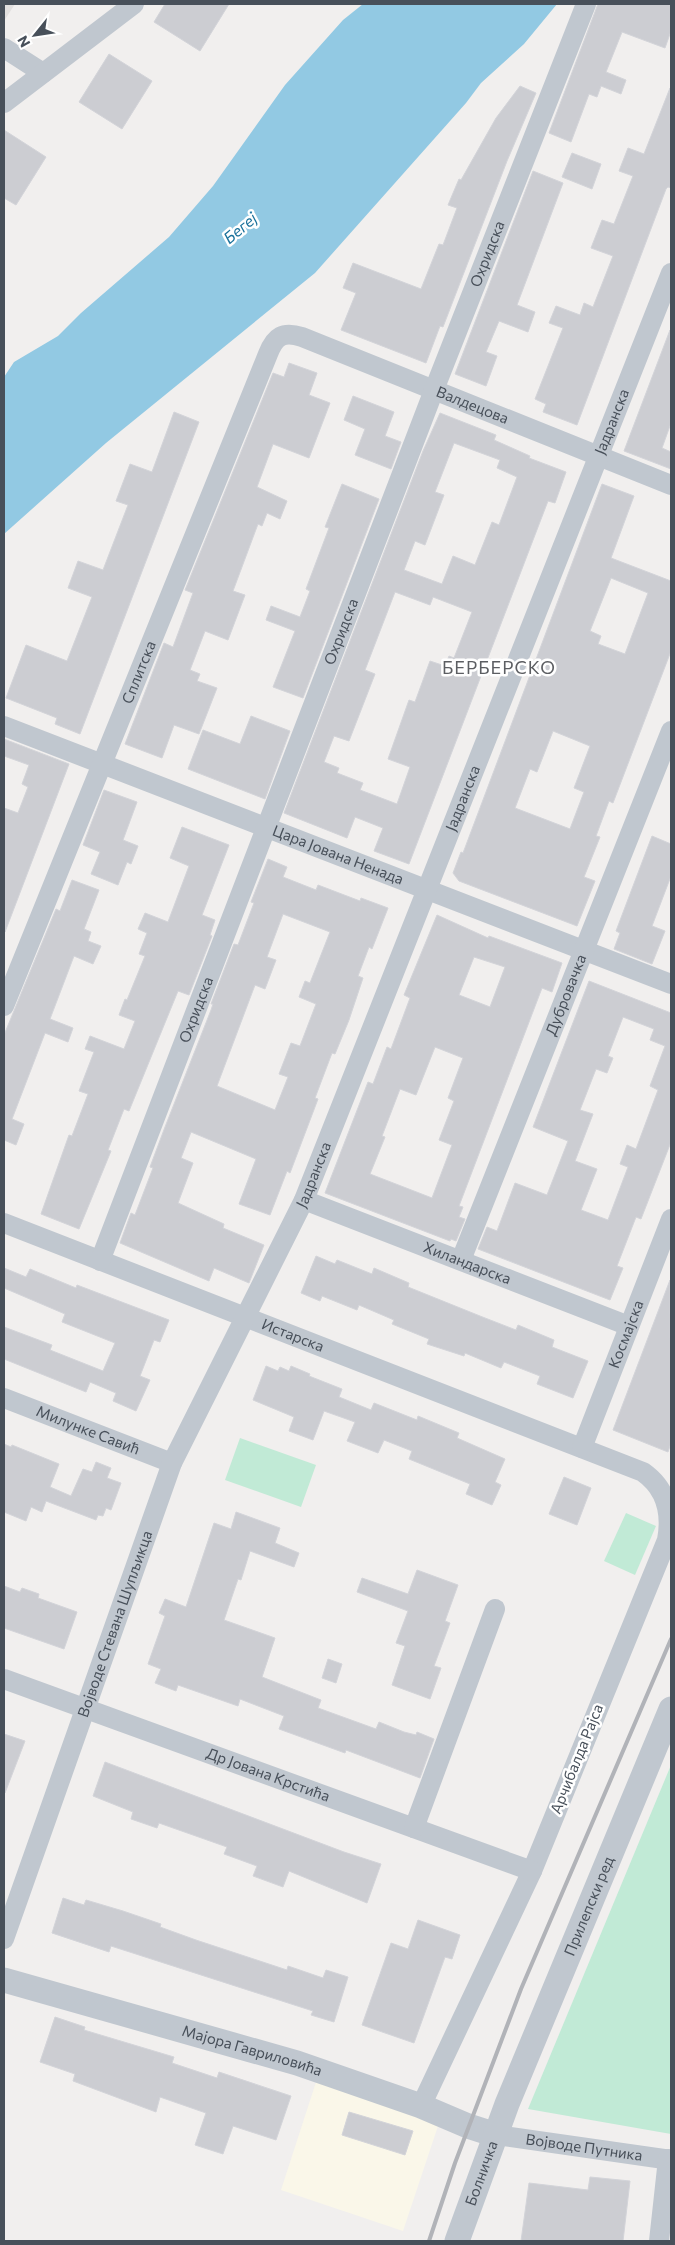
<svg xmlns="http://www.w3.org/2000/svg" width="675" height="2245" viewBox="0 0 675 2245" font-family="Commissioner,sans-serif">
	<rect width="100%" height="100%" fill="#f1efee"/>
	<polygon fill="#faf7e9" points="317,2079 440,2120 403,2231 281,2190"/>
	<polygon fill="#e2e0df" points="4,4 15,4 4,21"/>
	<g fill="#c1ead6">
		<polygon points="240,1438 316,1465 301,1507 225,1480"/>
		<polygon points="626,1513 656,1526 635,1575 604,1561"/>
		<polygon points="671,1765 671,2134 528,2109"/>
	</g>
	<polygon fill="#92c9e3" points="363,4 557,4 524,44 481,83 466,103 315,273 106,443 4,534 4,377 14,362 58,336 81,313 169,237 213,186 285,85 343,20"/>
	<g fill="#cccdd2" stroke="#d3d4d9" fill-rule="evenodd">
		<polygon points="165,4 229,4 200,51 154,22"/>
		<polygon points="598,4 671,4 671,31 665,48 622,32 606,72 626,80 621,94 601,86 597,97 589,94 571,142 549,133"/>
		<polygon points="109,54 152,81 122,129 79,102"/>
		<polygon points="520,86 536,93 507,161 443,327 440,326 426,363 341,330 356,293 343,288 353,263 421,289 439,244 443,245 457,208 448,205 459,179 461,180 496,118"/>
		<polygon points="670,88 671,188 668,187 666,189 577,425 543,412 546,404 535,399 563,328 549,323 556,306 580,315 584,303 593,307 613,256 591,248 602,220 614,224 633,176 619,171 628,148 644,154"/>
		<polygon points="4,130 46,157 16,205 4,198"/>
		<polygon points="572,153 601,164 592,189 562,177"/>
		<polygon points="533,171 563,183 517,305 535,312 528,332 499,321 486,352 497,356 486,386 455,374"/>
		<polygon points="670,330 671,423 662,448 671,452 671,469 624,451"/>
		<polygon points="289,363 317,373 309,395 330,403 309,458 273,444 257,487 287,501 280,519 267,513 262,526 258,524 233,591 245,595 228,640 205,631 190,670 200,674 197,681 217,688 199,734 174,725 162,758 125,744 164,643 173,647 193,593 185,590 273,373 284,377"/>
		<polygon points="353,396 394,412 385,436 401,442 391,469 355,455 365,429 344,420"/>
		<polygon points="174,412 199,422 80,734 55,724 57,718 6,698 26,645 67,661 92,597 68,588 78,561 103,570 128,505 116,501 130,464 152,472"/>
		<path d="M 440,413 L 496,435 L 494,440 L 530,456 L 529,458 L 566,472 L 555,503 L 548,501 L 409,864 L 374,851 L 383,828 L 355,817 L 347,838 L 284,813 L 423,451 ZM 454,443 L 500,460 L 497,468 L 517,477 L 499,525 L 492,522 L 475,565 L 453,556 L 442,584 L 404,570 L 415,541 L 425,545 L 444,495 L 435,492 ZM 395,592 L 430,605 L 433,597 L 472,612 L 454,658 L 449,656 L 445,666 L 430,661 L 415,702 L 409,700 L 388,759 L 410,767 L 397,804 L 360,790 L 363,783 L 337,773 L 339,768 L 324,762 L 334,736 L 349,741 L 375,674 L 365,670 Z"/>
		<polygon points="342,484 379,499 303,698 273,687 295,631 266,620 271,606 300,617 310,591 306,589 329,528 325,527"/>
		<path d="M 602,484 L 634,496 L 611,558 L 671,581 L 671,651 L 613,803 L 609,801 L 596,836 L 600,837 L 584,877 L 595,881 L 577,926 L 459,881 L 453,873 L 461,852 L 463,853 ZM 611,578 L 648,593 L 625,654 L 598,644 L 601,636 L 590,631 ZM 553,731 L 590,746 L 574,788 L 584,792 L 570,829 L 515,808 L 530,769 L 537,772 Z"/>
		<polygon points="251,716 290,731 265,799 188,769 203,730 240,744"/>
		<polygon points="4,739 69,764 5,932 4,808 18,813 28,787 22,784 29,765 4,756"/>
		<polygon points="104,790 137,802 123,840 138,846 131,864 127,862 118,885 91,874 100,852 83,845"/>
		<polygon points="182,827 229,845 202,915 215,920 210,935 212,936 189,995 178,991 129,1111 124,1109 108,1150 111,1151 79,1229 41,1214 69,1135 72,1136 88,1094 79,1091 94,1052 85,1049 90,1036 124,1049 135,1021 119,1015 125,999 127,1000 145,956 139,954 147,933 138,929 145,913 168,922 189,866 170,858"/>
		<polygon points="652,836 671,844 671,876 652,926 665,931 652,964 614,949 620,933 616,931"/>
		<path d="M 268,859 L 287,867 L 283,877 L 316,890 L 318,885 L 360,901 L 361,898 L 388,908 L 372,949 L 369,947 L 358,976 L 363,978 L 349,1020 L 335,1054 L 332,1053 L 315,1098 L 318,1099 L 290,1173 L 287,1171 L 270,1215 L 239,1204 L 256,1159 L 191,1132 L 181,1158 L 193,1163 L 178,1203 L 224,1224 L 223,1228 L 264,1245 L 249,1283 L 214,1268 L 209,1281 L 120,1243 L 131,1213 L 135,1215 L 153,1168 L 150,1167 L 165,1127 L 211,1010 L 213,1004 L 211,1004 L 234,944 L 238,945 L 254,903 L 251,902 ZM 283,914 L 330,932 L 310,983 L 305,981 L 299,997 L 316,1004 L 300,1046 L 291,1043 L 279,1074 L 288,1077 L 275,1110 L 217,1086 L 255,985 L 265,989 L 276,960 L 267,957 Z"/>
		<polygon points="72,880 99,890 84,929 91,932 88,941 101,946 93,964 74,956 50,1019 73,1028 68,1042 45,1033 12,1119 24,1124 16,1145 4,1140 4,1035 56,909 60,911"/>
		<path d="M 437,915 L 488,938 L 489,936 L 562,963 L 552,992 L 542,988 L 459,1206 L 463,1207 L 459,1217 L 465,1219 L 456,1241 L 451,1239 L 450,1241 L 325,1193 L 368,1082 L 373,1084 L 387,1047 L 391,1049 L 410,998 L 404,995 ZM 474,957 L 505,967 L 490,1007 L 459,995 ZM 435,1047 L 463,1058 L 448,1098 L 454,1101 L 439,1140 L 452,1145 L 432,1198 L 370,1174 L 385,1137 L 382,1136 L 400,1089 L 416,1095 Z"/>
		<path d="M 589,981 L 671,1013 L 671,1142 L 641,1219 L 636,1217 L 617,1266 L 623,1268 L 610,1300 L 478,1249 L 487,1227 L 497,1231 L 515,1183 L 547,1195 L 568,1141 L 533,1127 ZM 623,1017 L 654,1029 L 650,1040 L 665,1046 L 650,1086 L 658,1090 L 636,1149 L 627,1145 L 620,1164 L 628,1167 L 608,1220 L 581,1210 L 597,1169 L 575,1161 L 593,1114 L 580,1110 L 596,1069 L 607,1073 L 613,1058 L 608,1056 Z"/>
		<polygon points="316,1256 335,1264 337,1260 372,1274 374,1268 409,1283 408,1287 480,1316 516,1330 518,1325 554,1340 552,1347 588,1361 573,1398 537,1384 540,1376 504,1362 501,1368 465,1353 464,1356 427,1344 429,1339 392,1324 394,1320 359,1305 357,1310 322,1296 320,1301 301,1293"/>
		<polygon points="4,1268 26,1277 30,1269 76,1288 77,1285 169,1320 160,1342 154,1340 140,1376 150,1380 136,1411 113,1401 116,1393 90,1382 86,1392 4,1359 4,1327 52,1345 50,1350 103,1371 115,1343 62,1322 65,1314 4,1288"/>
		<polygon points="670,1280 671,1443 668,1452 613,1430"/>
		<polygon points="266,1366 278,1371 280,1367 289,1371 291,1366 310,1374 309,1376 342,1389 339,1397 371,1410 374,1403 417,1420 418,1416 459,1433 457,1438 505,1459 495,1482 501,1485 492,1505 466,1494 470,1484 409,1459 412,1451 384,1440 378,1453 347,1441 355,1422 324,1411 313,1440 289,1431 294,1417 253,1400"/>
		<polygon points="4,1444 11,1447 12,1445 59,1464 50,1487 71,1496 83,1469 92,1472 96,1462 111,1468 107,1478 121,1483 111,1510 106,1508 103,1516 98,1515 96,1520 46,1501 42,1512 31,1507 26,1521 4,1512"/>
		<polygon points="564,1477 591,1488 577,1525 549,1514"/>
		<polygon points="236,1512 280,1528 275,1543 299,1553 294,1567 250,1551 241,1580 238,1579 224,1620 275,1638 262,1677 321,1700 318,1708 376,1729 379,1722 404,1732 416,1735 417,1732 434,1739 420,1778 346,1750 345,1753 279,1729 284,1716 240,1699 238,1706 178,1685 176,1691 155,1683 161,1669 148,1664 165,1616 159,1613 165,1599 186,1607 214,1523 231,1529"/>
		<polygon points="417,1570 458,1585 445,1621 450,1623 434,1666 441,1668 430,1699 392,1685 405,1646 396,1643 408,1611 357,1592 362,1578 408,1594"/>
		<polygon points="4,1586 20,1592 22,1588 39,1594 38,1598 77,1612 64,1649 4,1628"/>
		<polygon points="328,1659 342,1664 336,1683 322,1678"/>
		<polygon points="4,1734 25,1741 5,1793 4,1793"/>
		<polygon points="105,1762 344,1852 381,1864 367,1903 289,1871 283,1887 253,1876 257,1866 224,1854 227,1847 159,1823 157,1828 131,1819 133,1812 93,1796"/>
		<polygon points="63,1898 84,1905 86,1900 123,1911 161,1924 160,1927 196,1940 287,1970 288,1966 323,1978 326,1970 348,1977 334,2022 311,2015 313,2011 111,1946 109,1952 52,1933"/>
		<polygon points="418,1920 460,1935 452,1959 445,1957 414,2043 362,2025 391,1943 408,1949"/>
		<polygon points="55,2017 85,2027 84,2030 174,2057 172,2063 217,2078 219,2072 291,2096 276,2140 233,2126 223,2154 195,2145 206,2113 160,2097 156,2112 73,2081 75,2074 40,2062"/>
		<polygon points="349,2112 413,2131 405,2155 342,2135"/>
		<polygon points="590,2177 630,2181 623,2241 521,2241 529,2183 588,2190"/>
	</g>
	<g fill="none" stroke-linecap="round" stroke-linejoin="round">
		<g stroke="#c0c7cf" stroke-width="20">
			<polyline points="4,48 43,73"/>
			<polyline points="4,103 134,4"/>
			<path id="s1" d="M 4,726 L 671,984"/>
			<path id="s2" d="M 4,1006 L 268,354 C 275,336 283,331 302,337 L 671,485"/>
			<path id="s3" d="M 304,1200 L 629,1326"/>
			<path id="s4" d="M 4,1223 L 643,1472 C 667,1489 672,1513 667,1540 L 532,1871 L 421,2106"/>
			<path id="s5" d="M 461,1260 L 671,731"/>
			<path id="s6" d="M 100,1261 L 434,390 L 586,4"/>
			<path id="s7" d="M 4,1398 L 172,1463"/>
			<path id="s8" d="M 582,1448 L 671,1219"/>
			<path id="s9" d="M 4,1679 L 532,1871"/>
			<polyline points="414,1828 495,1609"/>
			<path id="s10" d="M 4,1939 L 172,1463 L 304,1200 L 671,273"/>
			<path id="s11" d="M 496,2135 L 671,2160"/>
			<polyline points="659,2241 668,2159"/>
		</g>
		<g stroke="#c0c7cf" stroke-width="25">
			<path id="s12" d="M 4,1980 L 297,2063 L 421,2106 L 468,2126 L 496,2135"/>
			<path id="s13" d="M 457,2241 L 507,2104 L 671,1709"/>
		</g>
		<polyline stroke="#b1b3b8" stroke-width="4" points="429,2241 455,2163 521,1989 671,1639"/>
	</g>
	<g text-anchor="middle" stroke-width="5" stroke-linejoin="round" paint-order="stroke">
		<g font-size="15" fill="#48505a" stroke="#fff">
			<text dy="5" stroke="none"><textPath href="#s6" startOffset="1079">Охридска</textPath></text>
			<text dy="5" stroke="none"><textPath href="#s2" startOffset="931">Валдецова</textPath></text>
			<text dy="5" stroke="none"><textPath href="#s10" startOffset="1636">Јадранска</textPath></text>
			<text dy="5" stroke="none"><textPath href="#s6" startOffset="674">Охридска</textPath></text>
			<text dy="5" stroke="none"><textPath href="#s2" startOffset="360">Сплитска</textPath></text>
			<text dy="5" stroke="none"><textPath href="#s10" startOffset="1231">Јадранска</textPath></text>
			<text dy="5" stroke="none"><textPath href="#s1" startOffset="358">Цара Јована Ненада</textPath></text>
			<text dy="5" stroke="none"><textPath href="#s5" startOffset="285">Дубровачка</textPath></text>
			<text dy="5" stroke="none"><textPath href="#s6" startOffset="269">Охридска</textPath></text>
			<text dy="5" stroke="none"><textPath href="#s10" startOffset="826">Јадранска</textPath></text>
			<text dy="5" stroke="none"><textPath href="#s3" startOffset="175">Хиландарска</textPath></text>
			<text dy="5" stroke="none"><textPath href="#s8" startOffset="122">Космајска</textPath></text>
			<text dy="5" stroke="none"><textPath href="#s4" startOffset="310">Истарска</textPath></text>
			<text dy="5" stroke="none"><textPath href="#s7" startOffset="90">Милунке Савић</textPath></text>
			<text dy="5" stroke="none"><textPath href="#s10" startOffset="334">Војводе Стевана Шупљикца</textPath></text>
			<text transform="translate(577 1759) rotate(-68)" y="5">Арчибалда Рајса</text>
			<text dy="5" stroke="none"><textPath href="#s9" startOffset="281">Др Јована Крстића</textPath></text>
			<text dy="5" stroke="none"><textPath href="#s13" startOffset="360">Прилепски ред</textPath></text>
			<text dy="5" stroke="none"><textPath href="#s12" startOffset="258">Мајора Гавриловића</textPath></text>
			<text dy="5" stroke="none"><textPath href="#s11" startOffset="89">Војводе Путника</textPath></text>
			<text dy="5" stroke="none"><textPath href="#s13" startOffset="72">Болничка</textPath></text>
		</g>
		<g font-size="16" font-style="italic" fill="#1a719b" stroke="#fff">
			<text transform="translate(240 228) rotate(-40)" y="6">Бегеј</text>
		</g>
		<g font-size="18" letter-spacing="1" fill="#5c5e62" stroke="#fff">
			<text x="499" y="674">БЕРБЕРСКО</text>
		</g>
	</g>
	<rect width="675" height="2245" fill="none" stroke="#48505a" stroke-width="10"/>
	<g transform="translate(35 35) rotate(240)" stroke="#ffffff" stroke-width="4" paint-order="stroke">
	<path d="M0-4L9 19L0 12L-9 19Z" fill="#48505a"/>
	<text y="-8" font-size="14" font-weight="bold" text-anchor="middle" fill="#48505a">N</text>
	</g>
</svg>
